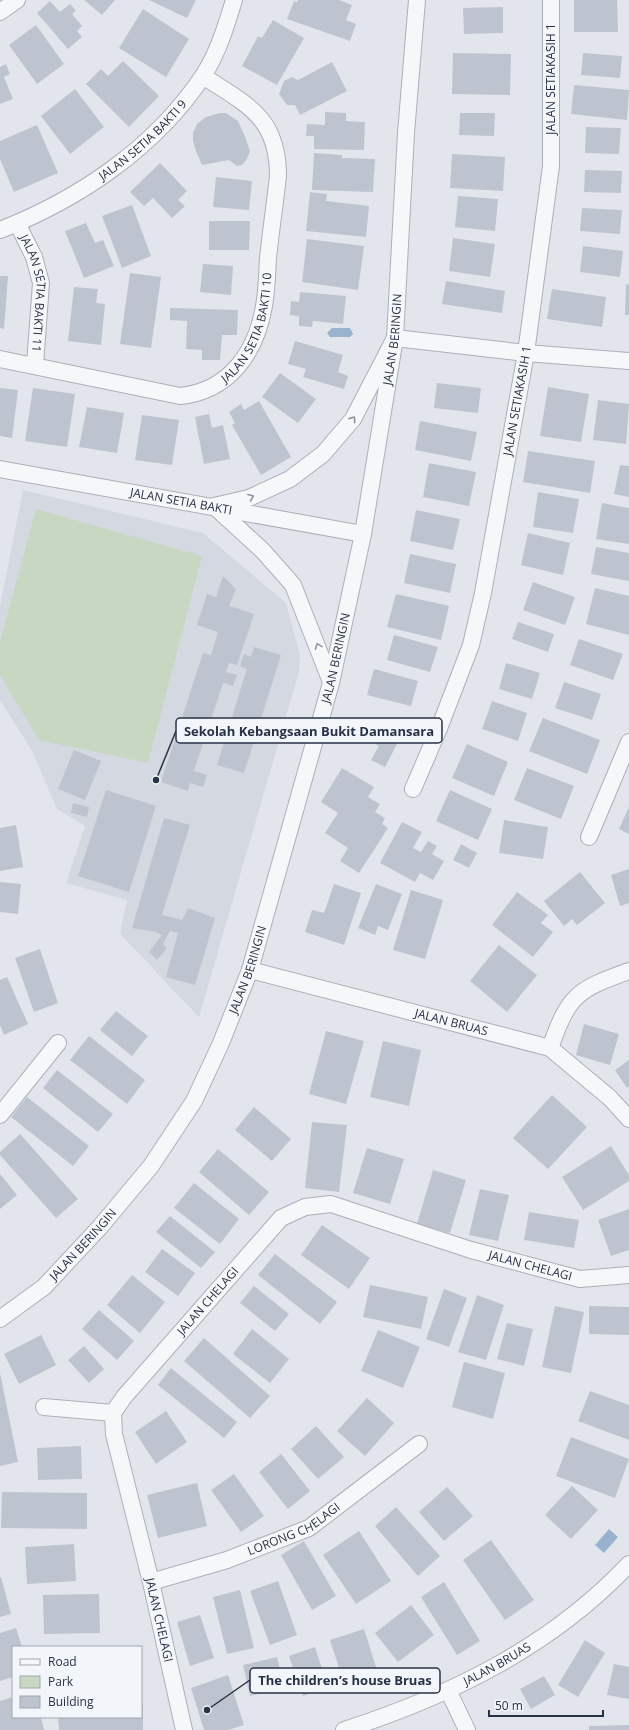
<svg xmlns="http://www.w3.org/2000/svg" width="629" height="1730" viewBox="0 0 629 1730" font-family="'Open Sans',sans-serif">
	<rect width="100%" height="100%" fill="#e2e6ec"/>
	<polygon fill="#d4d8e1" points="23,490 203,533 286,603 300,655 299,672 199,1017 120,934 127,900 66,883 85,826 57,809 32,751 0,700 0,607"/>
	<polygon fill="#c7d7c2" points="36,509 202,556 148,763 39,740 0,675 0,642"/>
	<g fill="#99b3cf">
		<polygon points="332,328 350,328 353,334 350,337 330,337 327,333"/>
		<polygon points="609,1529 618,1537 604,1553 595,1545"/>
	</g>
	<g fill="#bec4cf">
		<polygon points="84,0 115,0 102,15"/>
		<polygon points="149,0 196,0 187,18"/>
		<polygon points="298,0 339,0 352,5 346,20 356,24 350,41 287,19 294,1 297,2"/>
		<polygon points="574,0 617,0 618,32 574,32"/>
		<polygon points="50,1 60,12 70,4 76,11 72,14 82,26 77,31 82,37 68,49 37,13"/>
		<polygon points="503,7 503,33 464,34 463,8"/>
		<polygon points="143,9 189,39 166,77 119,48"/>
		<polygon points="273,20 304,38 277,85 242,66 258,36 262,38"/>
		<polygon points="36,25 64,64 37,84 9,45"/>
		<polygon points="453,53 511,54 510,95 452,94"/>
		<polygon points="583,53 622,56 620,78 581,75"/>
		<polygon points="123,61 159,96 129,127 86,84 101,69 108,76"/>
		<polygon points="332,62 347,91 300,115 295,105 287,105 279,94 284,81 292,77 298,80"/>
		<polygon points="6,64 10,74 4,77 13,99 0,104 0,67"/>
		<polygon points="574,85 629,90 627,120 571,114"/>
		<polygon points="75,89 104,127 70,154 41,116"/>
		<polygon points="325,112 346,113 346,121 365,122 364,150 314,149 314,136 306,136 307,124 325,125"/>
		<polygon points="220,113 226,113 238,121 244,134 250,151 247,159 242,165 237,166 229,160 202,165 196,151 193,141 193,133 197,124 206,117"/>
		<polygon points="460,113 495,113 494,136 459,135"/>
		<polygon points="37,125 58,173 14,192 0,159 0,141"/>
		<polygon points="586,127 621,128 619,154 585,153"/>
		<polygon points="314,153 342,155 342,158 375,159 373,192 312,190"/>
		<polygon points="452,154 505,157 503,191 450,188"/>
		<polygon points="160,163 187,191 178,200 185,206 172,218 153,198 144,206 130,192"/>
		<polygon points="585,170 622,171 621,193 584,192"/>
		<polygon points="216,177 252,181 249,210 213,207"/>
		<polygon points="310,192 327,194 326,201 369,206 366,237 306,231"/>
		<polygon points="458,196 498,199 495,231 455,227"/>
		<polygon points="132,205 151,256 122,268 102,216"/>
		<polygon points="582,208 622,210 620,234 580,231"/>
		<polygon points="209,221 250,221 249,250 209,250"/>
		<polygon points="86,223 95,243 103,240 114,266 84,278 65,231"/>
		<polygon points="453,238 495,244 490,277 449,271"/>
		<polygon points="307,239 364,246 358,290 302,282"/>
		<polygon points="583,246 623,251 620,277 580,272"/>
		<polygon points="203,264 233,266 231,295 200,292"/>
		<polygon points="130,273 161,277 151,348 120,344"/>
		<polygon points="0,276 8,276 4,329 0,328"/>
		<polygon points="446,281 505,291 502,313 442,304"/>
		<polygon points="626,284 629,285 629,315 625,315"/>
		<polygon points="74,287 98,289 96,303 105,304 101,345 68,341"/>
		<polygon points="552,289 606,297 602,327 547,319"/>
		<polygon points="300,292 346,296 343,324 313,321 312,327 299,326 299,316 290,315 291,301 299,302"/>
		<polygon points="170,308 238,310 237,335 222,335 220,360 202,360 202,350 186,349 187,321 170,320"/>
		<polygon points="295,341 343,355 338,372 348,376 344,389 303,377 306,369 288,364"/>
		<polygon points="280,373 316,399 298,423 262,397"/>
		<polygon points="437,383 481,388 478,413 434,408"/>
		<polygon points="548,387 589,394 581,442 540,436"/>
		<polygon points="0,388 18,390 12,438 0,436"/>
		<polygon points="33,388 75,394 67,447 25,441"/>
		<polygon points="598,400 629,404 626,444 593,440"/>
		<polygon points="259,401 291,457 261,475 232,425 235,423 229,412 241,404 244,410"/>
		<polygon points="87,407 124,413 117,453 79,447"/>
		<polygon points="209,414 212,428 223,425 230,459 204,464 195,417"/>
		<polygon points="142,415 179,420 172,465 135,460"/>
		<polygon points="420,421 477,432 471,461 415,450"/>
		<polygon points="528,451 595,461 590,493 523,482"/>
		<polygon points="429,463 476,472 469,506 423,497"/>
		<polygon points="620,465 629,466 629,497 614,494"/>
		<polygon points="538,492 579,499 573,533 533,527"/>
		<polygon points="602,503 629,508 629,544 596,539"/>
		<polygon points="416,510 460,519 453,550 410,541"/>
		<polygon points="528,533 570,543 563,575 521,565"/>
		<polygon points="596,547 629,553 629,581 591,574"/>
		<polygon points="410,554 456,564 450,593 404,583"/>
		<polygon points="223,576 236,589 229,606 254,614 237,665 229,663 226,672 237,675 233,686 223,683 194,771 207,775 203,787 190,783 188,791 161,782 203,653 211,655 218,632 197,625 207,594 216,597"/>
		<polygon points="533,582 575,597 565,625 523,610"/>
		<polygon points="595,588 629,596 629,635 586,624"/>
		<polygon points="396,594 449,606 441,640 387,627"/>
		<polygon points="518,622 554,634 548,652 512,639"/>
		<polygon points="394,635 438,647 430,672 387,660"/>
		<polygon points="579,639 623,654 613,680 570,665"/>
		<polygon points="254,647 281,655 244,773 217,765 247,669 240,666 244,654 251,657"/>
		<polygon points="506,663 540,673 532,699 499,689"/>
		<polygon points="374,669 418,681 411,706 367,695"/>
		<polygon points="564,682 601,694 592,720 555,708"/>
		<polygon points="492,701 527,713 518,741 482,729"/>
		<polygon points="392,717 407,725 385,767 371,760 379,746 369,741 379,722 390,728"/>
		<polygon points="543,718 600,740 587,774 529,751"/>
		<polygon points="467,744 508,762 494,796 452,778"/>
		<polygon points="74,750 101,761 85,800 58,789"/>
		<polygon points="342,768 374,787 368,797 380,804 375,812 385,818 382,824 388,828 359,873 340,861 348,848 325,833 338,813 321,802"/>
		<polygon points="527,768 574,786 561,819 514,800"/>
		<polygon points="106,790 156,806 129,892 78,876"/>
		<polygon points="450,790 492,809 478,840 436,821"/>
		<polygon points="73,803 89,807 87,817 71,813"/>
		<polygon points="629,807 629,834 619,829"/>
		<polygon points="164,818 190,825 162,915 182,920 188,908 215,918 195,985 166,977 178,933 170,931 163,944 167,948 157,960 149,952 162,935 156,932 132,928"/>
		<polygon points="504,820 548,827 543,859 499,853"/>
		<polygon points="402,822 422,832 413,848 421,852 428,841 437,846 432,854 444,861 433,880 420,873 415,882 380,863"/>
		<polygon points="16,825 23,867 0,871 0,828"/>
		<polygon points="461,844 477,853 469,868 453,860"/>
		<polygon points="629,869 629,903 620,906 611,875"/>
		<polygon points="580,872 605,903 577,925 572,919 564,926 544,901"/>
		<polygon points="0,882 21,884 18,914 0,912"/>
		<polygon points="334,884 361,893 344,945 305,932 312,910 324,913"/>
		<polygon points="376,884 402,894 388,930 378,926 375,935 358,928"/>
		<polygon points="411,890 443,900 425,959 393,950"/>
		<polygon points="517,892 548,915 541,923 553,932 533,957 492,925"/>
		<polygon points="499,945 537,975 507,1012 470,981"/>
		<polygon points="40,949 58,1003 34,1012 15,958"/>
		<polygon points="7,977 28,1024 4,1035 0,1025 0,980"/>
		<polygon points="116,1011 148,1036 132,1056 100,1030"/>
		<polygon points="584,1024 619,1034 610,1065 576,1055"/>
		<polygon points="326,1031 364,1041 346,1104 309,1094"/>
		<polygon points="89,1036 145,1080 127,1104 70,1060"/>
		<polygon points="383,1041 421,1050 409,1106 370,1097"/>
		<polygon points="629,1060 629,1086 627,1088 615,1070"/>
		<polygon points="57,1070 113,1114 98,1132 43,1088"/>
		<polygon points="552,1095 587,1127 548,1169 513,1138"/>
		<polygon points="27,1097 89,1146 73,1166 11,1117"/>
		<polygon points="254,1107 291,1139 272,1161 235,1130"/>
		<polygon points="312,1122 347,1125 339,1192 305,1188"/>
		<polygon points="20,1134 78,1199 56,1218 0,1155 0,1152"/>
		<polygon points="611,1146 629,1175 629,1181 583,1210 562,1177"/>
		<polygon points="367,1148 404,1159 390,1204 353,1193"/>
		<polygon points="218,1149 269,1192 249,1215 199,1172"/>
		<polygon points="433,1170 466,1180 450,1233 417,1224"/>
		<polygon points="0,1174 17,1195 0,1209"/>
		<polygon points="194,1183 239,1219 220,1244 174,1208"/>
		<polygon points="480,1189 509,1195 498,1241 469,1235"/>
		<polygon points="629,1209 629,1250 611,1256 598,1220"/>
		<polygon points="529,1212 579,1220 574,1248 524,1240"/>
		<polygon points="170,1216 215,1252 201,1268 156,1232"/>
		<polygon points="322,1225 370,1258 349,1289 301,1255"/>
		<polygon points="162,1249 195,1273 178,1296 145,1272"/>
		<polygon points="275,1254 337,1302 320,1324 258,1275"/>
		<polygon points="132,1275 165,1302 140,1333 107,1305"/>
		<polygon points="370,1285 428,1297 421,1329 363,1317"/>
		<polygon points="254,1286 289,1314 275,1331 240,1303"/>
		<polygon points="444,1289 467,1298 449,1347 426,1339"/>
		<polygon points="477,1295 504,1305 486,1360 458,1352"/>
		<polygon points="555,1306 584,1312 571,1373 542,1367"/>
		<polygon points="589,1306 629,1307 629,1335 589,1334"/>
		<polygon points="99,1310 134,1341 117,1360 82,1329"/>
		<polygon points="507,1323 533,1329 524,1366 497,1359"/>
		<polygon points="252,1329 289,1359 270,1383 233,1354"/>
		<polygon points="378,1330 420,1347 403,1388 361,1371"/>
		<polygon points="41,1335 56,1365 19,1384 4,1354"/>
		<polygon points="204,1338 270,1396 250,1418 184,1361"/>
		<polygon points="84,1346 104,1369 89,1383 68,1360"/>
		<polygon points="464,1362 505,1373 493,1419 452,1407"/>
		<polygon points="171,1368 237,1422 224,1438 158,1385"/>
		<polygon points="0,1373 18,1462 0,1466"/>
		<polygon points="590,1391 629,1405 629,1440 578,1421"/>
		<polygon points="367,1398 394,1423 365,1456 337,1431"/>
		<polygon points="166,1411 187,1442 156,1464 135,1432"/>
		<polygon points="316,1426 344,1457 318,1479 291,1449"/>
		<polygon points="571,1437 629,1459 615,1498 556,1476"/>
		<polygon points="81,1446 82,1479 38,1480 37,1448"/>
		<polygon points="281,1454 310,1491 288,1509 259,1472"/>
		<polygon points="234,1474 264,1516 241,1532 211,1490"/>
		<polygon points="197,1483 207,1526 158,1538 147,1495"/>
		<polygon points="572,1486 598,1510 571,1539 545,1515"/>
		<polygon points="447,1487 473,1516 444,1541 419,1512"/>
		<polygon points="2,1492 87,1493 87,1529 1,1528"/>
		<polygon points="396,1507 440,1556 418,1576 375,1526"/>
		<polygon points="359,1531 391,1581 356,1604 323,1555"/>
		<polygon points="491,1540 534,1600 505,1620 463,1560"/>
		<polygon points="304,1541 336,1596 312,1610 281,1555"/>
		<polygon points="74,1544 76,1581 27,1584 25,1547"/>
		<polygon points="1,1577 11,1614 0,1617 0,1578"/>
		<polygon points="278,1581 297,1635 270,1645 250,1591"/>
		<polygon points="444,1582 480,1641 457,1655 421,1597"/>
		<polygon points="240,1590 254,1648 227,1654 213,1597"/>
		<polygon points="99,1594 100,1633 44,1634 43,1595"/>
		<polygon points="411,1605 434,1635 398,1662 375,1633"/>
		<polygon points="200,1615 214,1658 190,1666 177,1622"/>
		<polygon points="16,1628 22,1647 13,1647 13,1677 0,1681 0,1633"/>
		<polygon points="364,1629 377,1670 343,1680 330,1640"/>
		<polygon points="585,1640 605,1653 578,1697 558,1685"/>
		<polygon points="315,1647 328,1687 303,1696 289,1656"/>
		<polygon points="277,1657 284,1688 250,1696 243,1665"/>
		<polygon points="614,1664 629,1667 629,1699 607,1695"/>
		<polygon points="228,1675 244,1725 228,1730 204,1730 191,1688"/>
		<polygon points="544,1676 555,1695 531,1709 520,1689"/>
		<polygon points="13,1697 13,1717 41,1717 44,1730 0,1730 0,1701"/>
		<polygon points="141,1705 143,1705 143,1730 59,1730 58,1717 141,1717"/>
		<polygon points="629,1725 629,1730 589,1730 589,1726"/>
	</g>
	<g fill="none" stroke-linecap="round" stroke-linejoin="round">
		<g stroke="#aab0ba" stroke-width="18">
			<g id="minor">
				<polyline points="0,12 17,0"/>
				<path id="s1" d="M 17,223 L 34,257 L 41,283 L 35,365"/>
				<path id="s2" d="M 0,230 C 79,199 155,148 203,76 C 218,53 226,26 234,0"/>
				<path id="s3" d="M 0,359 L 180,396 C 229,391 256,353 264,306 C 267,290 267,274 268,258 C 271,230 275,203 278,176 C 278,117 247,105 203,76"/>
				<path id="s4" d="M 0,469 L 363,534"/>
				<polyline points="214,506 249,498 290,479 323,454 353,419 395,338 526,353 629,361"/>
				<polyline points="214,506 263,551 293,585 331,682"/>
				<path id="s5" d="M 413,789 L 440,726 L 471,645 L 483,593 L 526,353 L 551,166 L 551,0"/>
				<polyline points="589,837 629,742"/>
				<path id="s6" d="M 250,970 L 550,1048 L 610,1098 L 629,1119"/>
				<path d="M 550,1048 C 569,995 576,990 629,971"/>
				<polyline points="0,1115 58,1043"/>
				<path id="s7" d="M 0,1319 L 44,1287 L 100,1227 L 151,1166 L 194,1101 L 221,1043 L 250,970 L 331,683 L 363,534 L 395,338 L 406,133 L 417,0"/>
				<polyline points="44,1407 113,1413"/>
				<path id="s8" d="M 151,1582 L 227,1560 L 309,1528 L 419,1444"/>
				<polyline points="448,1690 467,1730"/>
				<path id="s9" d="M 184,1730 L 151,1582 L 114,1434 L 113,1413 L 124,1397 L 281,1218 L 305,1207 L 331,1204 L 471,1250 L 580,1279 L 629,1275"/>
				<path id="s10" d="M 344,1730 C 450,1696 552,1646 629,1564"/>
			</g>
		</g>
		<use href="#minor" stroke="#f5f7f9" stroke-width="16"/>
	</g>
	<defs><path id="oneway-chevron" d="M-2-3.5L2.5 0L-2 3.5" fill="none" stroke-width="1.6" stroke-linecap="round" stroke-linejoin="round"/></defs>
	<g stroke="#8e94a0">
		<use href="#oneway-chevron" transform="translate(353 419) rotate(-55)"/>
		<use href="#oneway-chevron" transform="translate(251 497) rotate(-22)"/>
		<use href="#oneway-chevron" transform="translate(318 646) rotate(-111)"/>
	</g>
	<g text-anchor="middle" stroke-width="3" stroke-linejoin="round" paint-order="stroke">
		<g font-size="12" fill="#283246" stroke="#f2f5f9">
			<text transform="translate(551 79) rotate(-90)" y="4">JALAN SETIAKASIH 1</text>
			<text dy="4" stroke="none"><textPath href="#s2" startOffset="170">JALAN SETIA BAKTI 9</textPath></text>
			<text dy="4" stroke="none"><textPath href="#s1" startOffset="74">JALAN SETIA BAKTI 11</textPath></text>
			<text dy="4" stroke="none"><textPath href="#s3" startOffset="290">JALAN SETIA BAKTI 10</textPath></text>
			<text dy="4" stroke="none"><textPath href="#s7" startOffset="1084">JALAN BERINGIN</textPath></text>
			<text dy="4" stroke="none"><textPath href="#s5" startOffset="404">JALAN SETIAKASIH 1</textPath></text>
			<text dy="4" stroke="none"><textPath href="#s4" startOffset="184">JALAN SETIA BAKTI</textPath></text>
			<text dy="4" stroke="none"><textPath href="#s7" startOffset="760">JALAN BERINGIN</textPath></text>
			<text dy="4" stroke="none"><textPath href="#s7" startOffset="436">JALAN BERINGIN</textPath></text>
			<text dy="4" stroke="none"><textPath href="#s6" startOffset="208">JALAN BRUAS</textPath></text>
			<text dy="4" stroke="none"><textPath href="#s7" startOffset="112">JALAN BERINGIN</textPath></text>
			<text dy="4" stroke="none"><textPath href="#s9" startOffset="844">JALAN CHELAGI</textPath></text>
			<text dy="4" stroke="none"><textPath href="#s9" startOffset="472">JALAN CHELAGI</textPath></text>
			<text dy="4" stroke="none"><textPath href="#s8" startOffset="153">LORONG CHELAGI</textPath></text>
			<text transform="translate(159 1620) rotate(77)" y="4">JALAN CHELAGI</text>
			<text dy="4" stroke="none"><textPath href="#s10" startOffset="167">JALAN BRUAS</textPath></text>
		</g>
	</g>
	<path fill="none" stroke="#283246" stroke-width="1.5" d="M156 780L176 731M207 1710L250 1680"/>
	<g fill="#283246" stroke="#f2f5f9" stroke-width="1.5">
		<circle cx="156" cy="780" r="4"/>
		<circle cx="207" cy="1710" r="4"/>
	</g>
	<g fill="#f2f5f9" stroke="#283246" stroke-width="1.5">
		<rect x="176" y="718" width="266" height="25" rx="4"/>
		<rect x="250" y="1668" width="190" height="25" rx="4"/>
	</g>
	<g font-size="13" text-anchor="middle" font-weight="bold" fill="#283246">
		<text x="309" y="736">Sekolah Kebangsaan Bukit Damansara</text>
		<text x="345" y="1685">The children’s house Bruas</text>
	</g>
	<rect x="12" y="1646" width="130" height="72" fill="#f2f5f9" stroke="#a1a7b1"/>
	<rect x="20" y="1659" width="20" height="6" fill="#f5f7f9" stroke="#a1a7b1"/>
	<text x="48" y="1666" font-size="12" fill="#283246">Road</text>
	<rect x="20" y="1676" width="20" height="12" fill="#c7d7c2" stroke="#a1a7b1"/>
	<text x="48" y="1686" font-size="12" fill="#283246">Park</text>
	<rect x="20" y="1696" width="20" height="12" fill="#bec4cf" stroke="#a1a7b1"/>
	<text x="48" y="1706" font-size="12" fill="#283246">Building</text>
	<path d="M489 1710v6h114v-6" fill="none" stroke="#283246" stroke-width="2"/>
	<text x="495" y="1710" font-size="12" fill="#283246" stroke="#f2f5f9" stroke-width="3" paint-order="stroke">50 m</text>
</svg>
